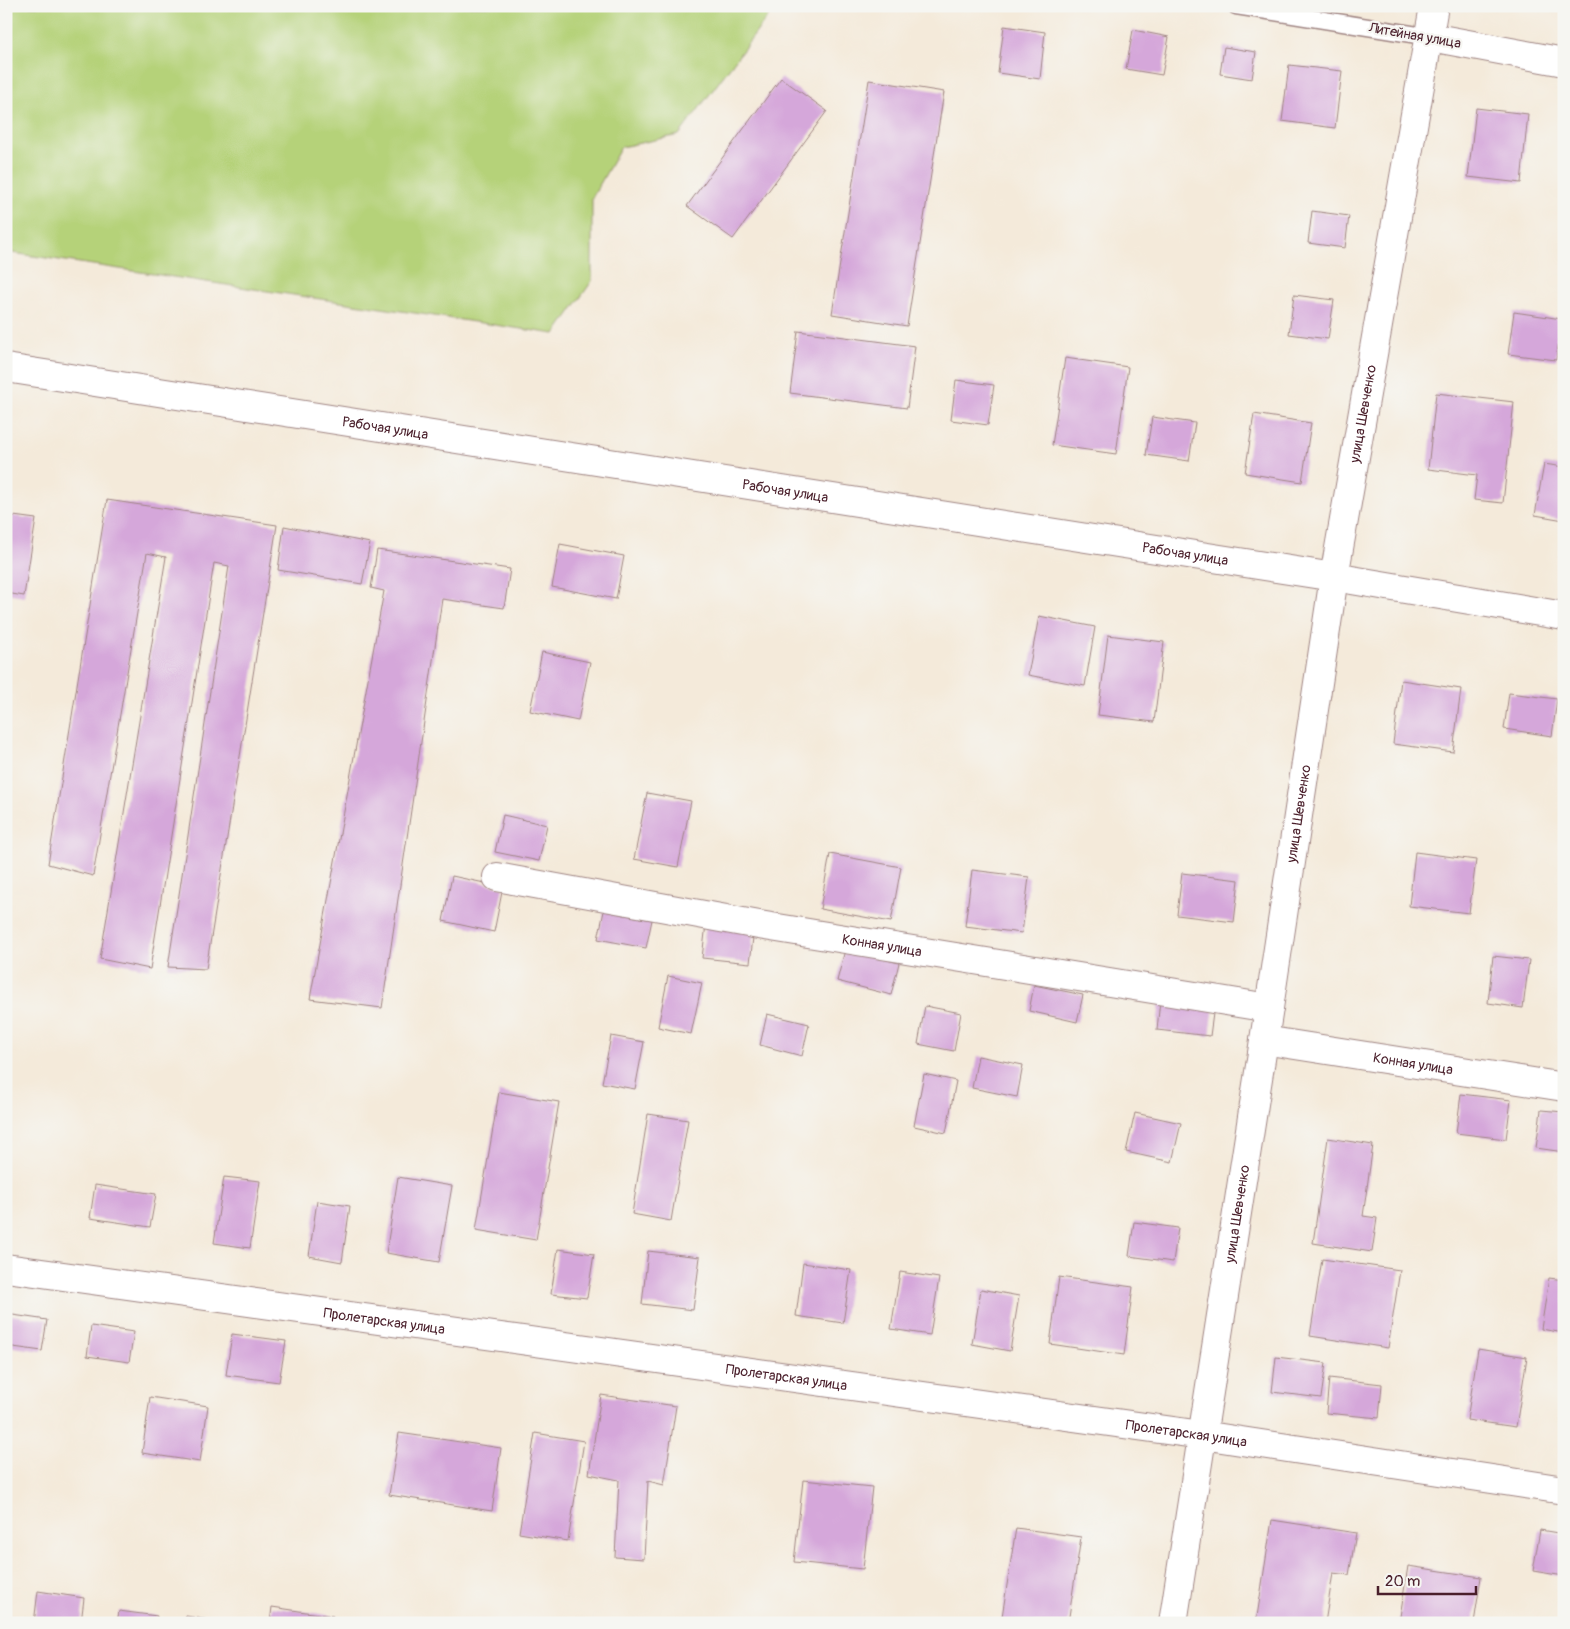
<svg xmlns="http://www.w3.org/2000/svg" width="1570" height="1629" viewBox="0 0 1570 1629" font-family="Pangolin,sans-serif">
	<rect width="100%" height="100%" fill="#f6f6f2"/>
	<filter id="ink" filterUnits="userSpaceOnUse"><feTurbulence type="fractalNoise" baseFrequency=".02" numOctaves="2"/><feDisplacementMap in="SourceGraphic" scale="10" xChannelSelector="R" yChannelSelector="G"/><feConvolveMatrix kernelMatrix="1 2 1 2 8 2 1 2 1" color-interpolation-filters="sRGB"/></filter>
	<filter id="wash" filterUnits="userSpaceOnUse"><feTurbulence type="fractalNoise" baseFrequency=".0096" numOctaves="4" result="noise"/><feDisplacementMap in="SourceGraphic" scale="20" xChannelSelector="R" yChannelSelector="G"/><feGaussianBlur stdDeviation="1.12" result="paint"/><feColorMatrix in="noise" values="0 0 0 0 0 0 0 0 0 0 0 0 0 0 0 0 0 1.4 0 .05"/><feComposite in="paint" operator="in"/></filter>
	<g filter="url(#wash)">
		<rect width="100%" height="100%" fill="#f4eada"/>
		<polygon fill="#b5d279" stroke="#807852" points="6,6 776,6 679,135 621,147 592,198 592,281 555,334 6,252"/>
		<g id="blocks">
			<g fill="#d5a7da">
				<polygon points="1004,26 1045,32 1040,79 998,73"/>
				<polygon points="1133,30 1169,37 1162,75 1126,69"/>
				<polygon points="1224,47 1256,52 1252,79 1220,74"/>
				<polygon points="1289,65 1342,71 1335,128 1282,121"/>
				<polygon points="781,78 827,111 733,239 687,206"/>
				<polygon points="869,80 944,92 907,326 832,314"/>
				<polygon points="1476,108 1528,114 1521,183 1468,177"/>
				<polygon points="1312,211 1349,216 1345,248 1308,243"/>
				<polygon points="1294,295 1334,300 1328,339 1289,334"/>
				<polygon points="1514,312 1562,319 1556,360 1508,354"/>
				<polygon points="798,331 915,346 907,408 790,393"/>
				<polygon points="1065,358 1128,367 1116,454 1052,445"/>
				<polygon points="956,380 994,385 988,425 951,420"/>
				<polygon points="1436,393 1514,402 1503,503 1474,500 1477,475 1428,469"/>
				<polygon points="1254,414 1311,423 1302,482 1245,473"/>
				<polygon points="1152,417 1195,423 1189,461 1146,455"/>
				<polygon points="1544,464 1564,467 1564,520 1535,515"/>
				<polygon points="107,500 277,525 206,969 168,967 229,566 214,563 150,969 100,959 166,557 147,553 93,876 48,864"/>
				<polygon points="6,515 36,519 24,596 6,593"/>
				<polygon points="284,526 370,543 362,584 278,570"/>
				<polygon points="560,544 624,556 616,599 552,587"/>
				<polygon points="377,550 510,569 504,608 442,599 382,1008 310,999 384,591 371,588"/>
				<polygon points="1039,616 1095,627 1085,686 1028,675"/>
				<polygon points="1108,635 1164,642 1154,722 1098,715"/>
				<polygon points="542,652 590,662 578,721 530,711"/>
				<polygon points="1401,680 1461,689 1453,752 1393,744"/>
				<polygon points="1509,693 1557,699 1552,736 1504,729"/>
				<polygon points="647,793 691,801 678,867 634,859"/>
				<polygon points="503,815 547,825 539,861 495,852"/>
				<polygon points="1415,852 1476,860 1469,913 1409,906"/>
				<polygon points="830,854 901,867 891,922 820,909"/>
				<polygon points="972,870 1029,877 1022,933 965,926"/>
				<polygon points="1182,873 1239,880 1234,922 1177,915"/>
				<polygon points="452,876 503,887 494,932 443,921"/>
				<polygon points="604,911 652,920 646,948 598,939"/>
				<polygon points="706,924 754,929 750,963 702,958"/>
				<polygon points="845,950 899,963 891,995 837,981"/>
				<polygon points="1493,956 1529,960 1523,1008 1488,1003"/>
				<polygon points="668,976 702,983 691,1034 658,1027"/>
				<polygon points="1034,985 1083,995 1077,1022 1029,1011"/>
				<polygon points="1160,1000 1214,1006 1210,1036 1157,1030"/>
				<polygon points="925,1006 961,1013 954,1051 918,1044"/>
				<polygon points="767,1014 809,1024 802,1056 760,1045"/>
				<polygon points="611,1036 644,1042 635,1089 602,1083"/>
				<polygon points="978,1056 1023,1065 1017,1097 972,1088"/>
				<polygon points="924,1074 956,1081 946,1133 914,1126"/>
				<polygon points="499,1092 559,1102 536,1240 476,1230"/>
				<polygon points="1461,1094 1511,1100 1506,1139 1456,1133"/>
				<polygon points="1541,1110 1564,1112 1564,1152 1536,1148"/>
				<polygon points="1135,1113 1181,1123 1172,1162 1126,1152"/>
				<polygon points="648,1114 688,1120 671,1221 632,1214"/>
				<polygon points="1328,1138 1373,1145 1363,1216 1377,1218 1372,1252 1313,1243"/>
				<polygon points="224,1177 260,1181 250,1248 214,1243"/>
				<polygon points="398,1177 452,1186 439,1262 386,1253"/>
				<polygon points="95,1185 156,1194 150,1227 90,1218"/>
				<polygon points="317,1201 350,1206 342,1262 309,1256"/>
				<polygon points="1134,1222 1178,1228 1173,1262 1129,1256"/>
				<polygon points="558,1249 594,1254 587,1298 551,1294"/>
				<polygon points="648,1251 700,1257 693,1310 642,1304"/>
				<polygon points="1322,1259 1400,1270 1388,1348 1310,1336"/>
				<polygon points="803,1263 851,1270 843,1323 796,1316"/>
				<polygon points="900,1272 939,1278 930,1335 891,1329"/>
				<polygon points="1059,1277 1133,1287 1124,1355 1050,1344"/>
				<polygon points="1549,1278 1564,1280 1564,1333 1541,1329"/>
				<polygon points="981,1289 1019,1296 1010,1351 972,1344"/>
				<polygon points="6,1314 47,1320 42,1351 6,1346"/>
				<polygon points="91,1326 134,1332 129,1362 87,1356"/>
				<polygon points="232,1334 286,1341 279,1382 226,1375"/>
				<polygon points="1478,1349 1527,1357 1516,1427 1467,1420"/>
				<polygon points="1276,1357 1326,1363 1321,1398 1272,1392"/>
				<polygon points="1329,1378 1382,1384 1379,1418 1326,1413"/>
				<polygon points="601,1395 676,1406 664,1485 648,1481 644,1559 615,1557 619,1480 589,1474"/>
				<polygon points="150,1397 208,1406 200,1462 142,1453"/>
				<polygon points="399,1433 501,1448 492,1511 389,1495"/>
				<polygon points="535,1433 584,1441 568,1541 519,1533"/>
				<polygon points="803,1480 872,1487 863,1569 794,1562"/>
				<polygon points="1272,1520 1356,1533 1349,1575 1333,1573 1325,1623 1256,1623"/>
				<polygon points="1016,1528 1081,1537 1068,1623 1001,1623"/>
				<polygon points="1540,1530 1564,1534 1564,1576 1533,1571"/>
				<polygon points="1408,1566 1481,1577 1474,1623 1399,1623"/>
				<polygon points="38,1591 84,1598 81,1623 34,1623"/>
				<polygon points="272,1607 333,1616 332,1623 270,1623"/>
				<polygon points="119,1611 157,1616 156,1623 117,1623"/>
				<polygon points="186,1616 221,1622 221,1623 185,1623"/>
			</g>
		</g>
	</g>
	<g filter="url(#ink)">
		<use href="#blocks" fill-opacity="0" stroke="#9f8482" stroke-width="1"/>
		<g fill="none" stroke-linecap="round" stroke-linejoin="round">
			<g stroke="#9f8482" stroke-width="19">
				<polyline id="service" points="1236,6 1430,37"/>
			</g>
			<g stroke="#9f8482" stroke-width="30">
				<g id="minor">
					<polyline points="1430,37 1564,62"/>
					<path id="s1" d="M 6,368 L 1334,577 L 1564,616"/>
					<path id="s2" d="M 497,877 L 759,925 L 1269,1008"/>
					<path id="s3" d="M 1264,1040 L 1564,1087"/>
				</g>
			</g>
			<g stroke="#9f8482" stroke-width="30">
				<g id="tertiary">
					<path id="s4" d="M 6,1268 L 1202,1435 L 1564,1490"/>
					<path id="s5" d="M 1173,1623 L 1269,1008 L 1334,577 L 1434,6"/>
				</g>
			</g>
			<use href="#service" stroke="#fff" stroke-width="16"/>
			<use href="#minor" stroke="#fff" stroke-width="28"/>
			<use href="#tertiary" stroke="#fff" stroke-width="28"/>
		</g>
	</g>
	<g text-anchor="middle" stroke-width="4.5" stroke-linejoin="round" paint-order="stroke">
		<g font-size="14" fill="#4a1f2b" stroke="#f6f6f2">
			<text transform="translate(1415 35) rotate(10)" y="5">Литейная улица</text>
			<text dy="5" stroke="none"><textPath href="#s5" startOffset="1224">улица Шевченко</textPath></text>
			<text dy="5" stroke="none"><textPath href="#s1" startOffset="384">Рабочая улица</textPath></text>
			<text dy="5" stroke="none"><textPath href="#s1" startOffset="789">Рабочая улица</textPath></text>
			<text dy="5" stroke="none"><textPath href="#s1" startOffset="1194">Рабочая улица</textPath></text>
			<text dy="5" stroke="none"><textPath href="#s5" startOffset="819">улица Шевченко</textPath></text>
			<text dy="5" stroke="none"><textPath href="#s2" startOffset="391">Конная улица</textPath></text>
			<text dy="5" stroke="none"><textPath href="#s3" startOffset="151">Конная улица</textPath></text>
			<text dy="5" stroke="none"><textPath href="#s5" startOffset="414">улица Шевченко</textPath></text>
			<text dy="5" stroke="none"><textPath href="#s4" startOffset="382">Пролетарская улица</textPath></text>
			<text dy="5" stroke="none"><textPath href="#s4" startOffset="788">Пролетарская улица</textPath></text>
			<text dy="5" stroke="none"><textPath href="#s4" startOffset="1192">Пролетарская улица</textPath></text>
		</g>
	</g>
	<rect width="1570" height="1629" fill="none" stroke="#f6f6f2" stroke-width="25"/>
	<path d="M1378 1586v8h98v-8" fill="none" stroke="#4a1f2b" stroke-width="2.5"/>
	<text x="1385" y="1586" font-size="15" fill="#4a1f2b" stroke="#f6f6f2" stroke-width="4" paint-order="stroke">20 m</text>
</svg>
